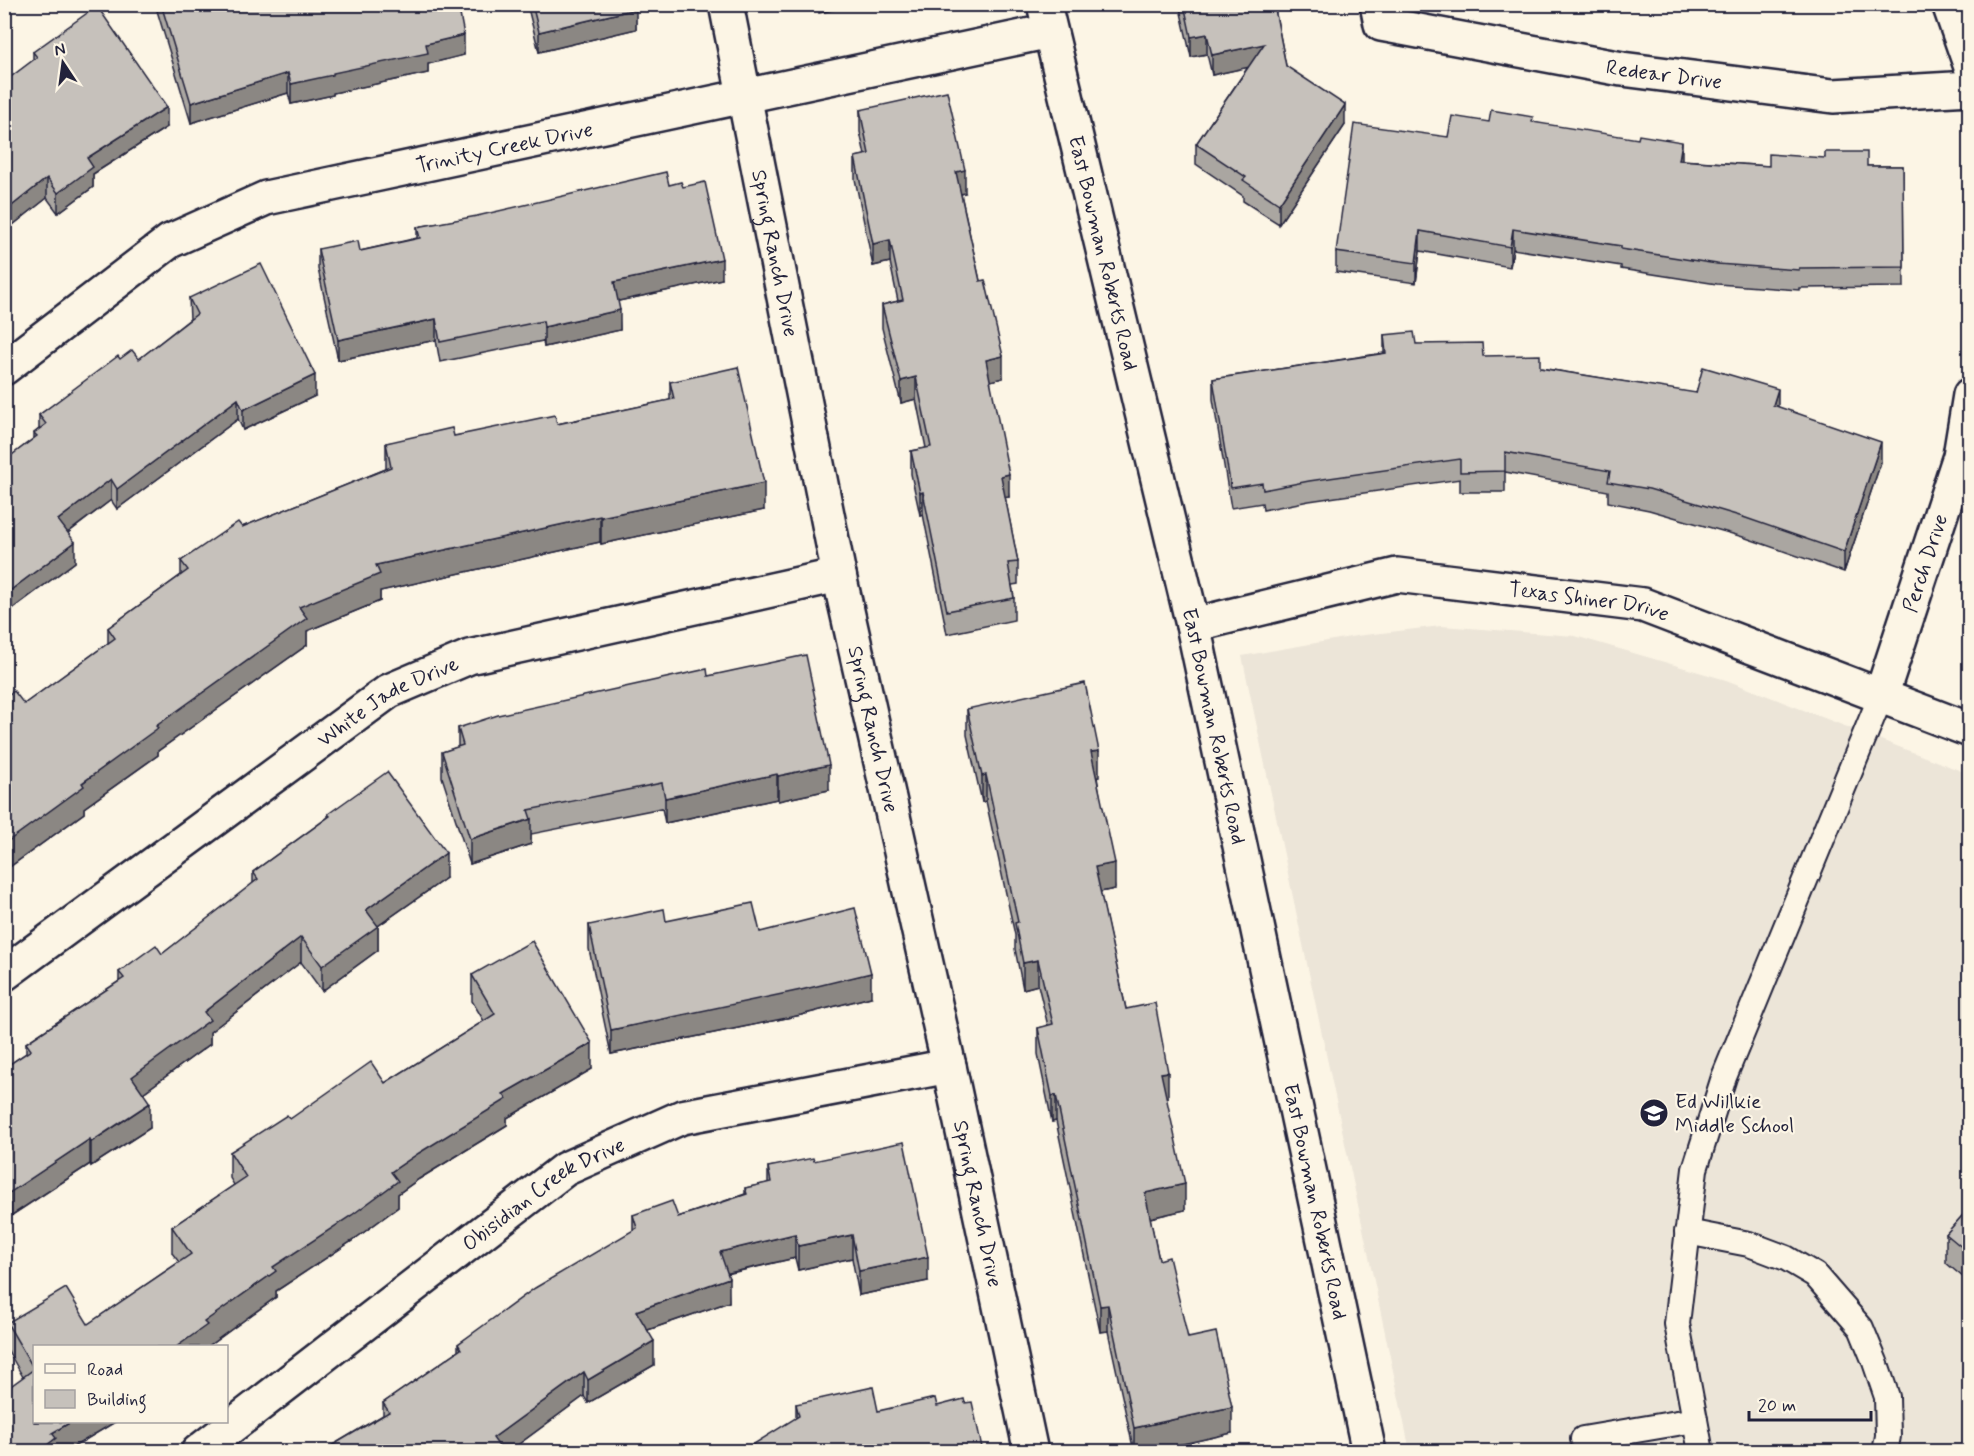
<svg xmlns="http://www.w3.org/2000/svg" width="1974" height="1456" viewBox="0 0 1974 1456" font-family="Mynerve,sans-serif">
	<rect width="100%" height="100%" fill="#fcf5e5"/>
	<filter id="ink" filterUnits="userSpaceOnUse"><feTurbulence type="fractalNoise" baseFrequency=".0167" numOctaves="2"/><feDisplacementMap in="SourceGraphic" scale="12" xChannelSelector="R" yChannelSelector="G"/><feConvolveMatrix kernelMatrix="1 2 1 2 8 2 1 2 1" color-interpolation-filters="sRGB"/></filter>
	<g filter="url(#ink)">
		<polygon fill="#ece5d8" points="1441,626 1575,636 1726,680 1969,774 1969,1451 1410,1451 1242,656 1356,636"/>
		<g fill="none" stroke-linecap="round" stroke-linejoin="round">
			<g stroke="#22223b" stroke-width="28">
				<g id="service">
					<polyline points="1687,1232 1749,1244 1786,1258 1815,1275 1861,1328 1875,1362 1887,1397 1888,1436 1885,1452"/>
					<polyline points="1583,1439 1695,1420"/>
					<polyline points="1701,1452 1677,1324 1695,1169 1724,1077 1881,696"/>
				</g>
			</g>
			<g stroke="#22223b" stroke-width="38">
				<g id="minor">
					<path id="s1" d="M 726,4 L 839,575 L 949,1066 L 1031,1452"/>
					<path id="s2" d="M 1377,4 L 1381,24 L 1622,69 L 1833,96 L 1970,88"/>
					<polyline points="1949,4 1970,64"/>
					<path id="s3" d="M 4,368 L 170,241 L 266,198 L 1050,31"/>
					<path id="s4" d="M 1193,625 L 1397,575 L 1643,605 L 1970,730"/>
					<path id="s5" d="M 1881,696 L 1960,456 L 1970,395"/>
					<path id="s6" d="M 4,974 L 389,691 L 469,657 L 839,575"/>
					<path id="s7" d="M 198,1452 L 565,1169 L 682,1117 L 949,1066"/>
				</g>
			</g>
			<g stroke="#22223b" stroke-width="38">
				<g id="tertiary">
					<path id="s8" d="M 1044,4 L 1193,625 L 1369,1452"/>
				</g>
			</g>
			<use href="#service" stroke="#fcf5e5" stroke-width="24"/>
			<use href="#minor" stroke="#fcf5e5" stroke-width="33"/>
			<use href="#tertiary" stroke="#fcf5e5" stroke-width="33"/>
		</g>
		<g fill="#aaa6a1" stroke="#22223b" stroke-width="1.5">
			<polygon points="155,4 458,4 464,55 428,64 428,73 333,93 333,95 291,104 288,93 191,123"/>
			<polygon points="527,4 635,4 636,29 539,52"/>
			<polygon points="1179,4 1274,4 1286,66 1345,125 1279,224 1243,201 1243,196 1196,164 1196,144 1248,67 1212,75 1207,54 1191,57"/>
			<polygon points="33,52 167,127 93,174 93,187 58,213 47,198 4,232 4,82 33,61"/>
			<polygon points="860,110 965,193 961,194 980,281 1003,378 990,381 1009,497 1005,497 1018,562 1018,584 1012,585 1014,598 1014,620 947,634 923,514 920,515 911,474 911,451 926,448 916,399 901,403 882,328 882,305 898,301 890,262 873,266 855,179 855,157 865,155 860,132"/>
			<polygon points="1489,122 1533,122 1682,160 1769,166 1903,166 1904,287 1799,288 1799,290 1717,284 1621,269 1621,266 1513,249 1510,267 1420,251 1416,283 1336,272 1336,252 1448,137"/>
			<polygon points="669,185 683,187 722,279 618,301 620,330 544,347 543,341 440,362 436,340 338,360 318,269 318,249 360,251 417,238 417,227"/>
			<polygon points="189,298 315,396 243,430 238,419 117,509 111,500 68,533 75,562 4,615 4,461 34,438 34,433 39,429 39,415 120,359 139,359 190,319"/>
			<polygon points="1384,335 1416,344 1483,356 1540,368 1778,407 1881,462 1844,572 1743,537 1649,510 1608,502 1608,491 1505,472 1505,492 1460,492 1460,479 1309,501 1263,510 1262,503 1231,508 1213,399 1213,379 1384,353"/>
			<polygon points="670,382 764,510 601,544 600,542 380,591 380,601 307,631 307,645 158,751 158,755 84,808 84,813 4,871 4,697 24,704 108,643 108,628 181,575 181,561 242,527 386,469 386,443 454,436 557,424 670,400"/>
			<polygon points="708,676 829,790 778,801 777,799 665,823 662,808 531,834 531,844 470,864 442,777 442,752 458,747 458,728"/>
			<polygon points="967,709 1099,777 1097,777 1115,889 1100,892 1126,1009 1168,1098 1166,1098 1185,1210 1150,1218 1159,1260 1188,1338 1232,1433 1147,1452 1134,1452 1108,1331 1100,1332 1056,1121 1052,1122 1038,1054 1038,1028 1048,1026 1038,985 1023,989 1015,949 1015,935 986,801 982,802 967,735"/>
			<polygon points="328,814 446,878 378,926 378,950 322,991 301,962 210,1032 210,1044 143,1093 150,1128 91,1166 90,1164 9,1217 4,1210 4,1068 26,1053 26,1043 119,981 119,972 162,954 253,884 253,872 328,817"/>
			<polygon points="666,921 760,932 871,997 801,1015 611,1054 589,949 589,925"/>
			<polygon points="472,975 592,1069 507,1118 507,1125 419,1179 398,1194 398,1207 352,1241 276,1291 276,1297 207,1347 34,1422 115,1422 65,1452 4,1452 23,1377 7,1349 7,1323 88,1324 179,1262 172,1253 172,1227 234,1185 230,1178 230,1152 290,1119 385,1083 484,1021 472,1001"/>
			<polygon points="814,1161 928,1281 859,1295 852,1258 798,1270 795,1258 727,1274 729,1302 648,1330 654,1365 588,1403 584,1396 508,1452 321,1452 383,1415 383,1403 458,1351 458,1344 633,1231 633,1215 678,1217 745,1194 745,1188 768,1183 768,1167"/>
			<polygon points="1970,1207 1970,1283 1946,1263 1946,1234"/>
			<polygon points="796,1404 878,1411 937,1406 983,1452 796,1418"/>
		</g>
		<g fill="#8b8783" stroke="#22223b" stroke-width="1.5">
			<polygon points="819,4 859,4 819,13"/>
			<polygon points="636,9 636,29 539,52 539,32"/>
			<polygon points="1207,34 1207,54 1191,57 1191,37"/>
			<polygon points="464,35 464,55 428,64 428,73 333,93 333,95 291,104 291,84 333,73 426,44"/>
			<polygon points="1264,44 1264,64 1212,75 1212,55"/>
			<polygon points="288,73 288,93 191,123 191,103"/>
			<polygon points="1345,105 1345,125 1279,224 1279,204"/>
			<polygon points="167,107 167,127 93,174 93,187 58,213 58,193 87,158"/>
			<polygon points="1682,142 1682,162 1679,160"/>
			<polygon points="965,170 965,193 956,195 956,172"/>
			<polygon points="47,178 47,198 4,232 4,212"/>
			<polygon points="1513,229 1513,249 1510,267 1510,247"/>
			<polygon points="1420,231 1420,251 1416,283 1416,263"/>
			<polygon points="890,240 890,262 873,266 873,244"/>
			<polygon points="722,259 722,279 614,302 614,282"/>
			<polygon points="620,310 620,330 544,347 544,327"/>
			<polygon points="436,319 436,340 338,360 338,340"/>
			<polygon points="1003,356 1003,378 986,382 986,360"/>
			<polygon points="315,375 315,396 243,430 243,410"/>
			<polygon points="916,377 916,399 901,403 901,381"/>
			<polygon points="1778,389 1778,409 1773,405"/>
			<polygon points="238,399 238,419 117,509 117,489"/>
			<polygon points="1881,442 1881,462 1844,572 1844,552"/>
			<polygon points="1009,474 1009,497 1001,498 1001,476"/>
			<polygon points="111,479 111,500 58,540 58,520"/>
			<polygon points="764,483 764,510 601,544 601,517"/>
			<polygon points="923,492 923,514 920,515 920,493"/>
			<polygon points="600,516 600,542 380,591 380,601 307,631 307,645 158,751 158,755 84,808 84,813 4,871 4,844 156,726 299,607 376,565"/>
			<polygon points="75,542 75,562 4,615 4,595"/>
			<polygon points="1099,751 1099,777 1091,778 1091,752"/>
			<polygon points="829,765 829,790 778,801 778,776"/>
			<polygon points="777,774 777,799 665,823 665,798"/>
			<polygon points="986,775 986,801 982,802 982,776"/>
			<polygon points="531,819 531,844 470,864 470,839"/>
			<polygon points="446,853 446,878 378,926 378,950 322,991 322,966 366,910"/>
			<polygon points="1115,863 1115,889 1095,893 1095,867"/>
			<polygon points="301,937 301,962 210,1032 210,1044 132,1101 132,1077 204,1012"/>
			<polygon points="1038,960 1038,985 1023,989 1023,963"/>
			<polygon points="871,973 871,997 801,1015 611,1054 611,1030"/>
			<polygon points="592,1043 592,1069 507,1118 507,1125 419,1179 398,1194 398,1207 352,1241 276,1291 276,1297 207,1347 176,1347 204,1322 391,1172 503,1094"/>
			<polygon points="1168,1072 1168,1098 1161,1099 1161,1073"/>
			<polygon points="1056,1095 1056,1121 1052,1122 1052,1096"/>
			<polygon points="150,1103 150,1128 91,1166 91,1142"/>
			<polygon points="90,1139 90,1164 9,1217 9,1193"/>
			<polygon points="1185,1184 1185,1210 1145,1219 1145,1193"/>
			<polygon points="795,1234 795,1258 720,1275 720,1252"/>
			<polygon points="852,1235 852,1258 798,1270 798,1246"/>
			<polygon points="928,1257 928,1281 859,1295 859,1271"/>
			<polygon points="729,1278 729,1302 636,1334 636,1311"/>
			<polygon points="1108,1305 1108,1331 1100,1332 1100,1306"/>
			<polygon points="654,1341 654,1365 588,1403 588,1380"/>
			<polygon points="584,1372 584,1396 508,1452 493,1452 493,1438"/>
			<polygon points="1232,1407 1232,1433 1147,1452 1134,1452 1134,1428"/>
			<polygon points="71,1422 115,1422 65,1452 38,1452 52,1433"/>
		</g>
		<g fill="#c6c1bb" stroke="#22223b" stroke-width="1.5">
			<polygon points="161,4 458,4 464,35 426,44 428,53 333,73 333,75 291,84 288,73 191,103"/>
			<polygon points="532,4 635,4 636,9 539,32"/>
			<polygon points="1184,4 1274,4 1286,66 1345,105 1279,204 1243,180 1246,177 1196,144 1264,44 1212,55 1207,34 1191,37"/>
			<polygon points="97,6 167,107 87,158 93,167 58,193 47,178 4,212 4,82 37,57 33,52"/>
			<polygon points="947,91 965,170 956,172 980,281 985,280 1003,356 986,360 1009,474 1001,476 1018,562 1008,563 1014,598 947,611 923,492 920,493 911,451 931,447 916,377 901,381 882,305 903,300 890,240 873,244 855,157 869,154 860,110"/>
			<polygon points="1491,110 1533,117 1532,122 1638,139 1639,135 1682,142 1679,160 1769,166 1769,154 1825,158 1825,152 1867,152 1867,166 1903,166 1904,267 1799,268 1799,270 1717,264 1621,249 1621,246 1513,229 1510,247 1420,231 1416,263 1336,252 1354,124 1448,137 1452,116 1489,122"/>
			<polygon points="666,172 669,185 681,182 683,187 705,182 722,259 614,282 620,310 544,327 543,321 440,342 436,319 338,340 318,249 358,241 360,251 420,238 417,227 477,216"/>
			<polygon points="261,264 315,375 243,410 238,399 117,489 111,479 58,520 75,542 4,595 4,461 37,436 34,433 46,424 39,415 118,356 120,359 132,350 139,359 197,314 189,298"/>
			<polygon points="1414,332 1416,344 1482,343 1483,356 1540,355 1540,368 1696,393 1703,367 1778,389 1773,405 1881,442 1844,552 1743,517 1649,489 1608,482 1610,471 1505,452 1505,471 1460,472 1460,459 1309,481 1263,490 1262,483 1231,488 1213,379 1386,353 1384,335"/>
			<polygon points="738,367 764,483 601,517 600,516 376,565 380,574 299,607 307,618 156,726 158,728 82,783 84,786 4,844 4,697 14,691 24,704 115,638 108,628 188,570 181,561 238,522 242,527 391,467 386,443 452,428 454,436 555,415 557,424 674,399 670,382"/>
			<polygon points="806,655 829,765 778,776 777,774 665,798 662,783 528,810 531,819 470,839 442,752 463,745 458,728 498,715 707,669 708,676"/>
			<polygon points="1085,683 1099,751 1091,752 1115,863 1095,867 1126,1009 1155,1003 1168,1072 1161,1073 1185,1184 1145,1193 1159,1260 1169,1257 1188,1338 1216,1332 1232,1407 1134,1428 1108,1305 1100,1306 1056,1095 1052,1096 1038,1028 1053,1024 1038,960 1023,963 1015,923 1018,922 986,775 982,776 967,709"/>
			<polygon points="387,772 446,853 366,910 378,926 322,966 301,937 204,1012 210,1020 132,1077 150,1103 91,1142 90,1139 9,1193 4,1186 4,1068 31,1050 26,1043 124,978 119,972 156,945 162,954 258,879 253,872 330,816 328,814"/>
			<polygon points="753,903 760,932 855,908 871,973 801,990 611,1030 589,925 664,909 666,921"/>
			<polygon points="532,941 592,1043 503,1094 507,1099 419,1153 391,1172 398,1181 352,1215 273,1267 276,1271 204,1322 207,1325 176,1347 34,1347 34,1422 71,1422 52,1433 56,1438 38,1452 4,1452 4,1391 34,1369 7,1323 66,1288 88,1324 191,1254 172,1227 246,1177 230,1152 287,1115 290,1119 371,1062 385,1083 495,1014 472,975"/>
			<polygon points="904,1142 928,1257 859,1271 852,1235 798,1246 795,1234 720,1252 729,1278 636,1311 654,1341 588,1380 584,1372 493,1438 503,1452 321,1452 389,1412 383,1403 461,1349 458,1344 535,1288 637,1228 633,1215 672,1201 678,1217 747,1194 745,1188 771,1182 768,1167 813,1158 814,1161"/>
			<polygon points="1970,1207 1970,1254 1946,1234"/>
			<polygon points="873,1387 878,1411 935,1398 937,1406 964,1399 965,1403 972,1402 983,1452 741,1452 799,1416 796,1404"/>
		</g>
	</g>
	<defs>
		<g id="school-disc" transform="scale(1.5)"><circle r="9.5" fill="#22223b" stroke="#fcf5e5"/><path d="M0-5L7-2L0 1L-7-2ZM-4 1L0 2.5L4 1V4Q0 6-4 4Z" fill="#fff"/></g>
	</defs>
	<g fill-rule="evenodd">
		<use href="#school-disc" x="1654" y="1113"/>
	</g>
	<g text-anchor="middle" stroke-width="4.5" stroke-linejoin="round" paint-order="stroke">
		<g font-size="21" fill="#22223b" stroke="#fcf5e5">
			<text dy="7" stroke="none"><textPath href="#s2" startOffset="308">Redear Drive</textPath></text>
			<text dy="7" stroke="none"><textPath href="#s3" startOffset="558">Trinity Creek Drive</textPath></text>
			<text dy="7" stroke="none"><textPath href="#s1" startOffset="254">Spring Ranch Drive</textPath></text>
			<text dy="7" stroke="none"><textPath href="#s8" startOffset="256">East Bowman Roberts Road</textPath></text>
			<text dy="7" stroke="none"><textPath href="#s5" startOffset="140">Perch Drive</textPath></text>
			<text dy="7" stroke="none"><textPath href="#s4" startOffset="404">Texas Shiner Drive</textPath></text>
			<text dy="7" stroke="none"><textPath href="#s6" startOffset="472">White Jade Drive</textPath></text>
			<text dy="7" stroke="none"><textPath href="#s8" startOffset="742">East Bowman Roberts Road</textPath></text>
			<text dy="7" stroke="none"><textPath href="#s1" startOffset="740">Spring Ranch Drive</textPath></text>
			<text dy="7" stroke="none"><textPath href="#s7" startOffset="432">Obisidian Creek Drive</textPath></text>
			<text dy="7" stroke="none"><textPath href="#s8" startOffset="1228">East Bowman Roberts Road</textPath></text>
			<text dy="7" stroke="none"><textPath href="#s1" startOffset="1226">Spring Ranch Drive</textPath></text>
		</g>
		<g font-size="21" fill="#22223b" stroke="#fcf5e5" text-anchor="start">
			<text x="1675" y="1108">Ed Willkie<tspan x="1675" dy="24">Middle School</tspan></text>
		</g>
	</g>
	<rect width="1974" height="1456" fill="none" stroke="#fcf5e5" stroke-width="24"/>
	<rect x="12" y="12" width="1950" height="1432" fill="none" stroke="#22223b" stroke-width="2" filter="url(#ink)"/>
	<rect x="33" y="1345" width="195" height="78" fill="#fcf5e5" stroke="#a5a1a1" stroke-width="1.5"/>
	<rect x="45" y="1364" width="30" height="9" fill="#fcf5e5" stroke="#a5a1a1" stroke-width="1.5"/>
	<text x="87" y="1375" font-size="18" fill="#22223b">Road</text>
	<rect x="45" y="1390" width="30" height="18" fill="#c6c1bb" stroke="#a5a1a1" stroke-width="1.5"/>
	<text x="87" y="1405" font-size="18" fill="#22223b">Building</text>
	<g transform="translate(63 63) rotate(347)" stroke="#fcf5e5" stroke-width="4.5" paint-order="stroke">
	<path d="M0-4.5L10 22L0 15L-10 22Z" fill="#22223b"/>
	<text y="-9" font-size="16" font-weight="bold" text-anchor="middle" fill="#22223b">N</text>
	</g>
	<path d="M1749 1411v9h122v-9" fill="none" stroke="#22223b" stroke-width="3"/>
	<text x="1758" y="1411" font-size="18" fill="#22223b" stroke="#fcf5e5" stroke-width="4.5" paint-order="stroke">20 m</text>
</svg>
